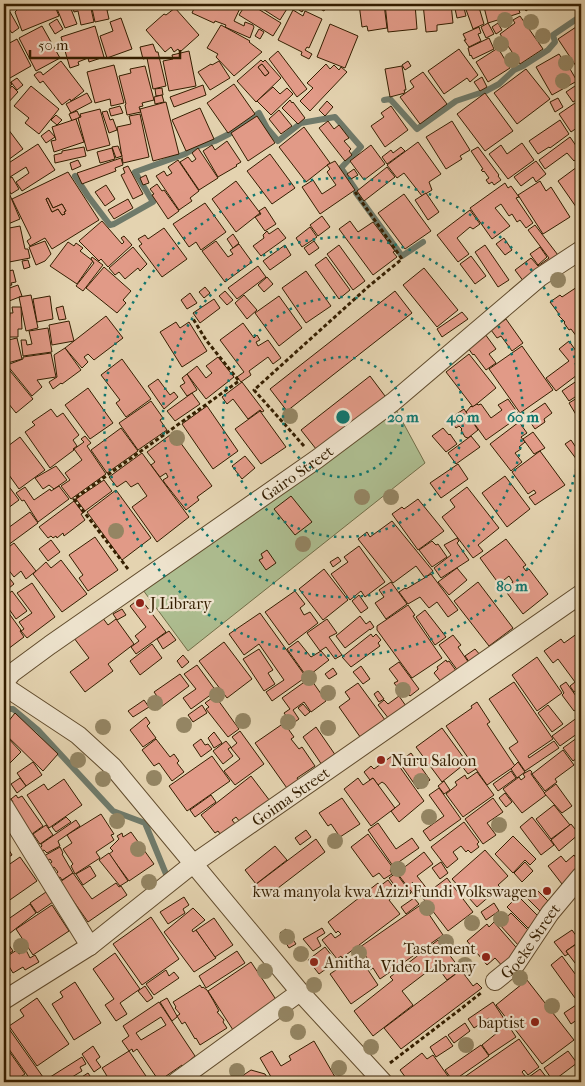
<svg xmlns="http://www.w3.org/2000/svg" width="585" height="1086" viewBox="0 0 585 1086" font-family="'IM FELL French Canon',serif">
	<rect width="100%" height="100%" fill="#e4d3b0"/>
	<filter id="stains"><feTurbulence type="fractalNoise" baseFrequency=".004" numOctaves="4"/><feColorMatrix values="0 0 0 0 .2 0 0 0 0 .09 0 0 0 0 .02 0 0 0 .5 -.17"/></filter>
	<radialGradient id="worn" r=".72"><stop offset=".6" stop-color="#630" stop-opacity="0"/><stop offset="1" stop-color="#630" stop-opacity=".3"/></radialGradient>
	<polygon fill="#aebe91" stroke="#716e48" points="393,404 425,463 188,651 143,590"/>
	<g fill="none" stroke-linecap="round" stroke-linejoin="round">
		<g stroke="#6f7a6a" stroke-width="6">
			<polyline points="384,100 390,99 417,129 456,101 486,91 499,84 514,70 523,66 548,50 555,42 553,35 581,16"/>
			<polyline points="75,176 88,196 110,225 114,224 153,202 135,172 185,154 199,146 215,141 229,134 259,113 267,128 278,141 301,123 335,117 361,147 341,168 356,190 356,193 402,256 423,242"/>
			<polyline points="4,709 13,709 38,730 113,811 145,823 166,874"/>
		</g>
	</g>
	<g fill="#e19a87" stroke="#341e00" fill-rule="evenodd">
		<polygon points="16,4 54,4 59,16 22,31 15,12 17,10"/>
		<polygon points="55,4 69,4 77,24 65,28"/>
		<polygon points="72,4 90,4 94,22 81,25 78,11 74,12"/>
		<polygon points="91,4 126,4 127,6 107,10 109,19 95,22"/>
		<polygon points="196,4 242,4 234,21 244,26 245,22 253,25 254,27 250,38 225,27 226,25 215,21 214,23 192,13"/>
		<polygon points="246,4 250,4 281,23 273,36 239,15"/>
		<polygon points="255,4 290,4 280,20"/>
		<polygon points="295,4 307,4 302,12 293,6"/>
		<polygon points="311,4 328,4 324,11"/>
		<polygon points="359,4 384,4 387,28 368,31 367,26 362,27"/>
		<polygon points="385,4 415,4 417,29 388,32"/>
		<polygon points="423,4 451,4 453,23 437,25 437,31 426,32"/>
		<polygon points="454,4 463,4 466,16 457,18"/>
		<polygon points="464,4 478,4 484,24 473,29"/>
		<polygon points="496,4 517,4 520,13 488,23 484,7"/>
		<polygon points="521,4 535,4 526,11"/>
		<polygon points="175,8 199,35 180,52 178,49 174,52 171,47 165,52 146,30 164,14 166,15"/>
		<polygon points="293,10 303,16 305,11 322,19 309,48 307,47 305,50 312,54 309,59 301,55 302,52 278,40"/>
		<polygon points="10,12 19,28 12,33 5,24 7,23 4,18 4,16"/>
		<polygon points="520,16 543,49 520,64 500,34 515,23 513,20"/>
		<polygon points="121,18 132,49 107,58 100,36 113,31 110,22"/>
		<polygon points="57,19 63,29 55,34 49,24"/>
		<polygon points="488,23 494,34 486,38 481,27"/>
		<polygon points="498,23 502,30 496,34 492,27"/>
		<polygon points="330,24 358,36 345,68 317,57"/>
		<polygon points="221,25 250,41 249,42 262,52 234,76 216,57 218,54 207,48"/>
		<polygon points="579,25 581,29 581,42 577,45 581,51 581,70 580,72 558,39"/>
		<polygon points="42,26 60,58 36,71 19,38"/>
		<polygon points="95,26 104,57 89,62 88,58 78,62 79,65 70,68 61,37"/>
		<polygon points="479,27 481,33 478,34 481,41 469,47 464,40 466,40 463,34"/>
		<polygon points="259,29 264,32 260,39 255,36"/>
		<polygon points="489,38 494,49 473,59 471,55 470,56 468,48"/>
		<polygon points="17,39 31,66 10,78 4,66 4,46"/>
		<polygon points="153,44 156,52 158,52 166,86 153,89 147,58 143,59 140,47"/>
		<polygon points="498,48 510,68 488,82 476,62"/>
		<polygon points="459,49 478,75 470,82 467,78 444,94 428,71"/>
		<polygon points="189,51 196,86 169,91 163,61 173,59 172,55"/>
		<polygon points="278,51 307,89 297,97 269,59"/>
		<polygon points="559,54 565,63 566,62 577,81 552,95 536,67"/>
		<path d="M 261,60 L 263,62 L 265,60 L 281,78 L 256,102 L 237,81 ZM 262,64 L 269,73 L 265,76 L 258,67 Z"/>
		<polygon points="61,61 84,91 71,101 70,99 62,105 43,81 40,83 34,75 38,72 41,72 43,75"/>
		<polygon points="219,61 230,78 210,90 198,72 211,64 212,65"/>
		<polygon points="408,61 411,66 405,70 402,65"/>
		<polygon points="262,64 269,73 265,76 258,67"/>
		<polygon points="326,64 330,69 334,65 339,70 341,67 347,72 310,111 300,101 313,88 307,83"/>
		<polygon points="114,65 124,103 111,106 110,99 95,103 87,72"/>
		<polygon points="145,66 154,100 142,103 143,106 139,107 141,112 127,115 125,105 126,104 119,76 131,73 130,69"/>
		<polygon points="402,66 406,90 404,90 405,93 390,97 385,69"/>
		<polygon points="526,69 550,99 517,124 494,93"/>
		<polygon points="423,72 447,104 420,124 400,97 414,87 410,81"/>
		<polygon points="4,77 12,84 4,93"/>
		<polygon points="482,77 487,87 480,91 474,82"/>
		<polygon points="17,78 23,85 17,90 11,82"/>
		<polygon points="234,84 255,114 228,133 207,103"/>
		<polygon points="578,84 581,89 581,97 573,102 566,92"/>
		<polygon points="203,85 206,95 174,107 170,97"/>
		<polygon points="12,86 18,92 6,105 4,103 4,95"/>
		<polygon points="31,86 59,109 39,134 25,123 29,118 14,106"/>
		<polygon points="273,87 280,94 287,88 293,94 271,115 257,101"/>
		<polygon points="162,88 163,95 156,96 155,89"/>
		<polygon points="87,93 92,102 71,113 66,104"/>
		<polygon points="485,93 513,131 485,151 457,114"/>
		<polygon points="162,95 164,102 155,104 154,97"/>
		<polygon points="558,98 563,107 555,112 550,102"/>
		<polygon points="581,99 581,125 571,132 559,114"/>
		<polygon points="290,100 292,103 293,102 305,118 298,124 282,108"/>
		<polygon points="327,101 333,107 325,116 319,110"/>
		<polygon points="166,102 179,154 153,161 140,109"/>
		<polygon points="120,106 123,113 111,116 109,109"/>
		<polygon points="391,106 408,130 385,147 371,126 384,117 381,113"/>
		<polygon points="200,108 214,139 186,151 172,120"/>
		<polygon points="100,109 110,145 87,151 78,118 81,117 80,114"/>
		<polygon points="279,110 292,126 281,134 269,119"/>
		<polygon points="77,111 80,117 72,121 69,114"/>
		<polygon points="107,111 110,120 113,119 117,130 109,133 102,112"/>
		<polygon points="140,114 149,157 123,163 117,127 131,124 129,116"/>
		<polygon points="56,115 62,120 57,125 51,120"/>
		<polygon points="257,116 275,143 248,161 231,133"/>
		<polygon points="76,119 84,142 54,152 51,141 56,140 52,127"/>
		<polygon points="560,120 569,134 550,148 549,147 538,154 529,141"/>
		<polygon points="328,121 334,129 339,125 349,138 344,141 351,149 349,151 352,155 345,161 319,128"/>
		<polygon points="452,121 470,150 460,156 462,159 446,169 426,137"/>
		<polygon points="5,125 23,149 4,163 4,126"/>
		<polygon points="304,127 330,163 306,182 279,147"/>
		<polygon points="49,130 55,137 46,143 41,136"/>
		<polygon points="570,137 581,153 581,156 574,161 567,153 545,169 539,160"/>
		<polygon points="227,141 241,162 236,165 237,166 218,177 203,151 212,145 215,150"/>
		<polygon points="418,142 441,174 429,182 432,190 422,196 404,173 397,178 387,165"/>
		<polygon points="522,143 534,160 508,179 489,154 501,145 507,154"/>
		<polygon points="38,144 55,170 22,191 16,182 29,173 26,167 10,177 8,174 4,176 4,166"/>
		<polygon points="371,145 385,164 364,180 350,161"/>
		<polygon points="118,146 122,156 116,158 112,147"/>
		<polygon points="84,147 86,156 55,163 54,155 62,153 62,151"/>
		<polygon points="401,147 405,151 387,164 382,157 391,150 393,153"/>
		<polygon points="478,147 499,175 498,176 501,180 494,185 492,182 489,184 486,180 489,178 484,171 483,172 481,170 483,169 471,151"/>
		<polygon points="112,148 115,159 100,163 97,152"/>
		<polygon points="198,148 218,178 199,190 180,162 188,157 192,162 196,159 192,153"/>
		<polygon points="270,154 295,188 272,204 247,171"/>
		<polygon points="121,158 123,165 115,168 116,171 82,184 77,173"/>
		<polygon points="78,160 81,166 72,170 70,163"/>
		<polygon points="178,160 199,191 190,198 192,201 179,210 156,176 164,171 167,176 172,173 168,167"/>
		<polygon points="335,161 355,190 320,214 302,187 313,180 322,194 336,185 327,172 330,169 327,165"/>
		<polygon points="536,161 546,174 536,182 533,177 521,186 514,177"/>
		<polygon points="581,164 581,214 558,181"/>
		<polygon points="128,166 143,194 133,199 121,175 125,173 123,168"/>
		<polygon points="387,167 395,177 364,201 357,191"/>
		<polygon points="354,169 358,175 351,179 347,174"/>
		<path d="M 68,172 L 99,220 L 52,249 L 45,238 L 30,246 L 27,241 L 31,238 L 12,199 ZM 48,198 L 53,208 L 62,204 L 66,211 L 64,212 L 65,214 L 62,215 L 58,209 L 52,212 L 46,199 Z"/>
		<polygon points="146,175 149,183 143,185 140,178"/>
		<polygon points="12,177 19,189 11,194 4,181"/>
		<polygon points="4,181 20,219 8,224 5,217 4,217"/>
		<polygon points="236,181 260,213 236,232 212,199"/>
		<polygon points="540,181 546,191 551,187 570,217 543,234 518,195"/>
		<polygon points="505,183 508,188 511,186 519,197 516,198 533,223 526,228 520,220 517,222 512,214 509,216 501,204 495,208 510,226 492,239 470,208"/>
		<polygon points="157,184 162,191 164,190 179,211 168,219 152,195 154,194 150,189"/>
		<polygon points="106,185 115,199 105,206 95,192"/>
		<polygon points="426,193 439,212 428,220 415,200"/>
		<polygon points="404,194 431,231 405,249 378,213"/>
		<polygon points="48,198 53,208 62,204 66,211 64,212 65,214 62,215 58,209 52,212 46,199"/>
		<polygon points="128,199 133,208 114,219 108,210"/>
		<polygon points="205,203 226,232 201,250 196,242 189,247 173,224"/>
		<polygon points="265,207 276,224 265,231 255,217 261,214 259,211"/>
		<polygon points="470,210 480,224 473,229 470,227 457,238 469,254 458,262 437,235"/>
		<polygon points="322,216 330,227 318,236 310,225"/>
		<polygon points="102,221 122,244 124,242 121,238 124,236 132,245 108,267 101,259 99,261 79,241"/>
		<polygon points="350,221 358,232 373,222 395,251 393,252 397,257 373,275 339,229"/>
		<polygon points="535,225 561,259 527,286 515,270 531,258 538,266 549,258 528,230"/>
		<polygon points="20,226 25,249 28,249 30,258 4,263 4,229"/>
		<polygon points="310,227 317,237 302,247 296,238"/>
		<polygon points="164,228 187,259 162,277 139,246 142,244 138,239 145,235 148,239"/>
		<polygon points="278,228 286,238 261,256 253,246 264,238 263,235 267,231 269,234"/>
		<polygon points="233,234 239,243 233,248 227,239"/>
		<polygon points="504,238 512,250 505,255 496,244"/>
		<polygon points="45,241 51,254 45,261 36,265 29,247"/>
		<polygon points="216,241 228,257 233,254 230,250 239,244 252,262 225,282 202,251"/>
		<polygon points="314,241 319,248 309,255 304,248"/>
		<polygon points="68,242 74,246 76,243 83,248 80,251 93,261 77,284 50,266"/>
		<polygon points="285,245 291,255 270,270 263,261"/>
		<polygon points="339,245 365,281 353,290 327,254"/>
		<polygon points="485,245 509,280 498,287 475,252"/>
		<polygon points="133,247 147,264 140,271 138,268 125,279 119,272 115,275 109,268"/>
		<polygon points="540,247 547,257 538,265 530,254"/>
		<polygon points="471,256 486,276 475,284 460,264"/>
		<polygon points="92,257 103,265 83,291 76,286 94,263 91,259"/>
		<polygon points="326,257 350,290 339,299 315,265"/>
		<polygon points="28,260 30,267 24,269 22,261"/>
		<polygon points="258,266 266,277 237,299 228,288"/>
		<polygon points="104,267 131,291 123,300 126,303 117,313 86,288"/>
		<polygon points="424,268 458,310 437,327 403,285"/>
		<polygon points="13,270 16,282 11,283 12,285 4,286 4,272"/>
		<polygon points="306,271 331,306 306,323 282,288"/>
		<polygon points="267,277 273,284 264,292 258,285"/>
		<polygon points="18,285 22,296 4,303 4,290"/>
		<polygon points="205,287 210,293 204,298 199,292"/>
		<polygon points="577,287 581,293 581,333 577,337 571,329 569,330 564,323 565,322 558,315 559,314 550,302 560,295 562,297"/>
		<polygon points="225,291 233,300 227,305 219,296"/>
		<polygon points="395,291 412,313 287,411 270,389"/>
		<polygon points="190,293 197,303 187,309 181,300"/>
		<polygon points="31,295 38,328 26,331 19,297"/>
		<polygon points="244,295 257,310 247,319 235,303"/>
		<polygon points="50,296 53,319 37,322 33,299"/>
		<polygon points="279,296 302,328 279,346 255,313"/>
		<polygon points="214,299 220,308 200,323 193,313"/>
		<polygon points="63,306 66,319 59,320 56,308"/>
		<polygon points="12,307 21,307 22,329 18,329 18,337 9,337 9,324 10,313 13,313"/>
		<polygon points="462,312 468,319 442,337 437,329"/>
		<polygon points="106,316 123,338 94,360 88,354 84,357 88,362 82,368 65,348"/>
		<polygon points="4,319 9,335 4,337"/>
		<polygon points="506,319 523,343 512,351 501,336 497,338 491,330"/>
		<polygon points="69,321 74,341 52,345 49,325"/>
		<polygon points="176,322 180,328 189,322 207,351 182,367 160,332"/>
		<polygon points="243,323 254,338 257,335 260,340 256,342 258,346 268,340 281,358 273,364 268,357 249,371 251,375 241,382 237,377 244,372 220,340"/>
		<polygon points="48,328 52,352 23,356 21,340 26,340 27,345 32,344 29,331"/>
		<polygon points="485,334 496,349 489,354 496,363 486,370 474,354 473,355 468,348"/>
		<polygon points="17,338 22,359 4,364 4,341"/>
		<polygon points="569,341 581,358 581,372 556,391 546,378 569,361 559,349"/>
		<polygon points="522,346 553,390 520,413 489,369"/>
		<polygon points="65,348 81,370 62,384 61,383 53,389 49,382 57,377 54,355"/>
		<polygon points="51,353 56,377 37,380 42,387 32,396 7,365 23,359 23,357"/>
		<polygon points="469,354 496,388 473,407 446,372"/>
		<polygon points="218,357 234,377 206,399 187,374 197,366 206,378 212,373 206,366"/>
		<polygon points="122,359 151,399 126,417 116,403 120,400 101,375"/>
		<polygon points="6,366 33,399 16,413 4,398 4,368"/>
		<polygon points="187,374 197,390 187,396 180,386 185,383 182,378"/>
		<polygon points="370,376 388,400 320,454 301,430"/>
		<polygon points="581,378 581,393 569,401 562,391"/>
		<polygon points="158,379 170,395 174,392 178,397 164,409 148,386"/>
		<polygon points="242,382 264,411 262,412 260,410 248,419 233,399 227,404 222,397"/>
		<polygon points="88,388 113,423 90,439 65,405"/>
		<polygon points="192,393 200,404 175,421 167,411"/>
		<polygon points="577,398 581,404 581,423 569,403"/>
		<polygon points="508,399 520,416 486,440 466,412 471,406 472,407 477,404 478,405 481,404 491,418 502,410 498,405"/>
		<polygon points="151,401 163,418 160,420 167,430 138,450 119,423"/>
		<polygon points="545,403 552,413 544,419 545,422 535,429 526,416"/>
		<polygon points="207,406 238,451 213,469 182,424"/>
		<polygon points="51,409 57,417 63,413 79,435 73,440 77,446 73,449 74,450 50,468 25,432 35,425 32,422"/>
		<polygon points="464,409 478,430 468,438 465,437 461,430 462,429 459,426 456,428 451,421 454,419 452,417"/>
		<polygon points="260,411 286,447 261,464 235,429"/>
		<polygon points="519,422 527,433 521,437 525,442 519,447 521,449 515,453 522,462 511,471 490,444"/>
		<polygon points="121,428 138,451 107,473 91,450"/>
		<polygon points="443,428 449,435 450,434 457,444 446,452 432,436"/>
		<polygon points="533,432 545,448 534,454 523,439"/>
		<polygon points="170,435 176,445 180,442 212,486 197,497 199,500 186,510 164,482 163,480 168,477 166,473 160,477 151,465 155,462 147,452"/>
		<polygon points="85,436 91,443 87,446 106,474 71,499 61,486 70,480 65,473 82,460 74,449 84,442 81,439"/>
		<polygon points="471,436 480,447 456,464 448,453"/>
		<polygon points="20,437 45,470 19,489 4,468 4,449"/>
		<polygon points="571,440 581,455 581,457 577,460 565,444"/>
		<polygon points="540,451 565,485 535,505 529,497 536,493 534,490 528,494 512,472"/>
		<polygon points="142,453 189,517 157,542 132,507 147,496 138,483 131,487 126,481 117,487 109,477"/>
		<polygon points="245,456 255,468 242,479 232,466"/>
		<polygon points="458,464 468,479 441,498 430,483"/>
		<polygon points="56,466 67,480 54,489 49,485 43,489 35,478"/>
		<polygon points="505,476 530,509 507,527 482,493"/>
		<polygon points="4,480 19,500 4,511"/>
		<polygon points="104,480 112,491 85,511 76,499"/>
		<polygon points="59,486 69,499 38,522 24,500 22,501 16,493 25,487 34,500 50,489 51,491"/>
		<polygon points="467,487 499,528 478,545 483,551 473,558 442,517 455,507 450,500"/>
		<polygon points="116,490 151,538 122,560 87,512"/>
		<polygon points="291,496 312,522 295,535 274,509"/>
		<polygon points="418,499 444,531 418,550 392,514 402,507 404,509"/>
		<polygon points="74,501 83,513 81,514 85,520 64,536 63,533 57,538 56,536 53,538 51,536 48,538 39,527"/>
		<polygon points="30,512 38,523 4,548 4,522 8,528"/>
		<polygon points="392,521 433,571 425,578 416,566 393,583 358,539 367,532 370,537"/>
		<polygon points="95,537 118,570 88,591 79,578 83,575 69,555"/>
		<polygon points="457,538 459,541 457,543 469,560 441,578 434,568 451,555 444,545"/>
		<polygon points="506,539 526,565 523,567 526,571 529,569 548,594 523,614 504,589 513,582 509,576 499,584 480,558"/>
		<polygon points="51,540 60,552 48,561 39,549"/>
		<polygon points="432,541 436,545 438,544 447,557 432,567 419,550"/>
		<polygon points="14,543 36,571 26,579 21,571 14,577 4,564 4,549 5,548 6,549"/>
		<polygon points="359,546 385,582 365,597 361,591 350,600 331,574 348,562 344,557"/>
		<polygon points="267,550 276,563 266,570 259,560 263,558 261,554"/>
		<polygon points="338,557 341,561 333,567 330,562"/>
		<polygon points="61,560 87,594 62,612 33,574 46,562 51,568"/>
		<polygon points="457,568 467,580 449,595 438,582"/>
		<polygon points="324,569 348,600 323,620 299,589"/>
		<polygon points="4,571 14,584 4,592"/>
		<polygon points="431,574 458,610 448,617 437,602 429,608 420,597 408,604 399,592 405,588 406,589"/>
		<polygon points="391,582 407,604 386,619 375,603 384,597 379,590"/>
		<polygon points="478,582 513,628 489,646 454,601"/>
		<polygon points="32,583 55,617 27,638 21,631 24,629 19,622 32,613 17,593"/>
		<polygon points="12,591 27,611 16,619 4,602 4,597"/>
		<polygon points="295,591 305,604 300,608 304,615 310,612 318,623 289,645 265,612"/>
		<polygon points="359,595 368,608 361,613 352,601"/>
		<polygon points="140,598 166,632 136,654 131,647 139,641 135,636 146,627 130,606"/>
		<polygon points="408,605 415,615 413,616 442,658 412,678 377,630 377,626"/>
		<polygon points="122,609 126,615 117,620 113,614"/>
		<polygon points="425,610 446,637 435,645 416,617"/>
		<polygon points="8,612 21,630 20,631 24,637 4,652 4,615"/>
		<polygon points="260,613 306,677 272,701 266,692 284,680 259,644 244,655 229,634"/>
		<polygon points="360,616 366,624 370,621 374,627 370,630 370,629 345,648 336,636"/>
		<polygon points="102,617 108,625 116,619 134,644 108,664 113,671 85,692 70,672 89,658 74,638"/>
		<polygon points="327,619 337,633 329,637 342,655 335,659 326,647 320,651 307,633"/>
		<polygon points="169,631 176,640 163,649 157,639"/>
		<polygon points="578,633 581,638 581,687 574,692 570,686 575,682 558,659 553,663 544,651 561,639 564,643"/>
		<polygon points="371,634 373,637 376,634 381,640 378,643 380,646 351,667 342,657"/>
		<polygon points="453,635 461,645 458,647 469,663 458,671 439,645"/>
		<polygon points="298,641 311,657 321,651 329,660 307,677 287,649"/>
		<polygon points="224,642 252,679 227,698 199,661"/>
		<polygon points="152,644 162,658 140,675 130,661"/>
		<polygon points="259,649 273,670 268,673 275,684 264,691 243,659"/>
		<polygon points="475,649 481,656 470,663 465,656"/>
		<polygon points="183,655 189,662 182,668 177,661"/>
		<polygon points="537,657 562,693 537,711 512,675"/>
		<polygon points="446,660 447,662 449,661 457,672 442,683 434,673 438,669 437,667"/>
		<polygon points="399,662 419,689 410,696 402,686 398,688 394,683 398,681 389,669"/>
		<polygon points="197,665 216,691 191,709 183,698 196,689 184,674"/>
		<polygon points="361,666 370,679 363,684 353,672"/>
		<polygon points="333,668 337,674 329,679 325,674"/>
		<polygon points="180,674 189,686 157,710 153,703 159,699 154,692"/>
		<polygon points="310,678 326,701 311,712 304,702 293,710 299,719 292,724 284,713 290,709 282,698"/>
		<polygon points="514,682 553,739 528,756 529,758 554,741 559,748 525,771 509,748 518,742 489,699"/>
		<polygon points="566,682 581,703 581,711 579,708 574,711 562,695 564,693 560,686"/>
		<polygon points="358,683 388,724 363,741 339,707 350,699 345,692"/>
		<polygon points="378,691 384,699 379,702 374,694"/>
		<polygon points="399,696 406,706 389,719 378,705 384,700 388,704"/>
		<polygon points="212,698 215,702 218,700 239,729 228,737 206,709 209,707 205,703"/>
		<polygon points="144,700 149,707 133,717 128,711"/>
		<polygon points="477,702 490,722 487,724 515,766 487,785 446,726 472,708 471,706"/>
		<polygon points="303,704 310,712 305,716 298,708"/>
		<polygon points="202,705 207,713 193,722 188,715"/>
		<polygon points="548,705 563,724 552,732 538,713"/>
		<polygon points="15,713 58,754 43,771 4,733 4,727"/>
		<polygon points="146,717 150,723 147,726 156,738 143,747 130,730"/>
		<polygon points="578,717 581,720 581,731 560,746 552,736"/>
		<polygon points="284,723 294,737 291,739 299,749 302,747 315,766 297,778 300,783 289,791 255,743"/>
		<polygon points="316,727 336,756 322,765 303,737"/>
		<polygon points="442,728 466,761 461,765 462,766 442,782 416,747"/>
		<polygon points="240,731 264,764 235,785 224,771 240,759 231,748 237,743 232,737"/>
		<polygon points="214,732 222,743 214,748 208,738"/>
		<polygon points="581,735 581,755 573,761 563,748"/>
		<polygon points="7,737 21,752 10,763 4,757 4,740"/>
		<polygon points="156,739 170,757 174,754 179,761 177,763 184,772 172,781 159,763 154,766 142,750"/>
		<polygon points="201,739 205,745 208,744 212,749 201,757 193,745"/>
		<polygon points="226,741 231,747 228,749 233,756 223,764 213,751"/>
		<polygon points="563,750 574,765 555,779 557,782 545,791 532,774"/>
		<polygon points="411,753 430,780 418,789 399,762"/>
		<polygon points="212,756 230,781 187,811 169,786"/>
		<polygon points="392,756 424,801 399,822 391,811 400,804 385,784 382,782 378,785 373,778 370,780 364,772 371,766 374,769"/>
		<polygon points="469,760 476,769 468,774 461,765"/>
		<polygon points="33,762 42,775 26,786 17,773"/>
		<polygon points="518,762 525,772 517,778 511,769"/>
		<polygon points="530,770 532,772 531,774 546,795 522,813 503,789 519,777 521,780 525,777 523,774"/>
		<polygon points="511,771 516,778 498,791 493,784"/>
		<polygon points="477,772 494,795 463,817 446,794 457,785 455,782 465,775 467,779"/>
		<polygon points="251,776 273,805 244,827 236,817 232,820 240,830 225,841 218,831 215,833 201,815"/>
		<polygon points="20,778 26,786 17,793 11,784"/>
		<polygon points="358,778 363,785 373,778 395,808 371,826 344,789"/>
		<polygon points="64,779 82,805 49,828 27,795 44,784 48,790"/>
		<polygon points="444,781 450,790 444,794 438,786"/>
		<polygon points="556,784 572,806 562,813 544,793"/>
		<polygon points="439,788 461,819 430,841 423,831 444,816 429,795"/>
		<polygon points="505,793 512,802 506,807 499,798"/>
		<polygon points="16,795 18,798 22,796 43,826 32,834 11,803 13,802 11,799"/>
		<polygon points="211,795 216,802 195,817 190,810"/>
		<polygon points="342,798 360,824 340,837 331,824 328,826 319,813"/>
		<polygon points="493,798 503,812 487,823 496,835 483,844 465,819"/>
		<polygon points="554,805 570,825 551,839 536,819"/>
		<polygon points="101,814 114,834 111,835 114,840 96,852 100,858 75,874 71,866 73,864 63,849 72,843 67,835"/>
		<polygon points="66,817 71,822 56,832 52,827"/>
		<polygon points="532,817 554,845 541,855 520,827"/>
		<polygon points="76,820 80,826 58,841 60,846 47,853 44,850 42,851 40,848 42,846 41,844"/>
		<polygon points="464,822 479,842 477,844 479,847 471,853 468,850 466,852 461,846 453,852 458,859 447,868 431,847"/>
		<polygon points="378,823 396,849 412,838 419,848 393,866 368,830"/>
		<polygon points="571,824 579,834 559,851 551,840"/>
		<polygon points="46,825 53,835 40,844 33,834"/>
		<polygon points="306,830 311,837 300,845 295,838"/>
		<polygon points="131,832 154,864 129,881 109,854 113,851 110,848 119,839 117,836 122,833 123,837"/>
		<polygon points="368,834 393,868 390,870 392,874 384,879 379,873 373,877 351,847"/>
		<polygon points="513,836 536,859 530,865 525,860 513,873 495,854"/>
		<polygon points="316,839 325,852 265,898 255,885"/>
		<polygon points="4,842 12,855 4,860"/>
		<polygon points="275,846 287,860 256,884 245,870"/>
		<polygon points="60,847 63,853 62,854 73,873 62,880 60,877 57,879 55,875 58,872 54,867 51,869 48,865 52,862 50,859 47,861 44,856"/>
		<polygon points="485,850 508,876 498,885 500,887 477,907 452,879"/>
		<polygon points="424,852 433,864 417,876 428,890 423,894 412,882 422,895 417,899 397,873"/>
		<polygon points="109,853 128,881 120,886 99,860"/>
		<polygon points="574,855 581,865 581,870 562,884 548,866 561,856 566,862"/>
		<polygon points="20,857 37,881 4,904 4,868"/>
		<polygon points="441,862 448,873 440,879 432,868"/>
		<polygon points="525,862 533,871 522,882 514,873"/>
		<polygon points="90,866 96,876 83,885 76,874"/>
		<polygon points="73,873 92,899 116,883 119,887 121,886 127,895 88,922 60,882"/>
		<polygon points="396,873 411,893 404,898 389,878"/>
		<polygon points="447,878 473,912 448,931 422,897"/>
		<polygon points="388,880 398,893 389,900 400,914 342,958 341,956 337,959 322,940 331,933 335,938 341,934 338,931 336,933 328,922 378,883 380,886"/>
		<polygon points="535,888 549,902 540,911 526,897"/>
		<polygon points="46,892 53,902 37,913 30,903"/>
		<polygon points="518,896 539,917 528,928 507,907"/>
		<polygon points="184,897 189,905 183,909 185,913 168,924 160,912"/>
		<polygon points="414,898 419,904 406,914 401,907"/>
		<polygon points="494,903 499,911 486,920 481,912"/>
		<polygon points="30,904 36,913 5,937 4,922"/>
		<polygon points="422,904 443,935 380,979 373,968 370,970 363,961 367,958 360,947"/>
		<polygon points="52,905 69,931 33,955 16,929"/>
		<polygon points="193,908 205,920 192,930 193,932 196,930 216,958 194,972 164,932"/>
		<polygon points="511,913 532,934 519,946 499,924"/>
		<polygon points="151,917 179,959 142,985 113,944"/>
		<polygon points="214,918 233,945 215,957 196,930"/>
		<polygon points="494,922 522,954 505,969 495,958 487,965 467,941 487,924 489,927"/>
		<polygon points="322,928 325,933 317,938 321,946 313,951 303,939"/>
		<polygon points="286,929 296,944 289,948 280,933"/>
		<polygon points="572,930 580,941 566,951 568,954 565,956 554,942"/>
		<polygon points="4,938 13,951 4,957"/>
		<polygon points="438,940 461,970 447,980 436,965 402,991 413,1005 373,1036 354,1011 393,980 390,977"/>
		<polygon points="581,941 581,979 577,973 581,971 566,951"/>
		<polygon points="325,947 332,956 326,961 330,966 319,974 308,960"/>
		<polygon points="17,950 19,954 26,950 30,958 35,955 39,962 25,970 23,967 13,973 4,958"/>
		<polygon points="237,951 245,963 206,988 199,976"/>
		<polygon points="115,953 140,989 120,1003 127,1014 116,1021 105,1005 114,999 93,969"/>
		<polygon points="358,955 378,985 351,1004 330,974"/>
		<polygon points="562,956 581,982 581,993 575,998 551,965"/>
		<polygon points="251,962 277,1001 233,1030 208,991"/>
		<polygon points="166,970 169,976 174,972 179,978 154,995 146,984"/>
		<polygon points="461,970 473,986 477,983 482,988 401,1049 384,1028"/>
		<polygon points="527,980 574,1040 542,1064 496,1005"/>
		<polygon points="75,982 101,1023 74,1040 52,1004 63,997 60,992"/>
		<polygon points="200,985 202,988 203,987 207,990 213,1000 219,1011 217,1012 224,1020 223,1022 227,1028 200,1045 196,1038 195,1039 185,1022 182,1024 177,1016 180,1014 175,1008 176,1007 173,1002"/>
		<polygon points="145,986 153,998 147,1002 138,991"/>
		<polygon points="37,998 69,1044 37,1066 9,1026 24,1016 20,1010"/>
		<polygon points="167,998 177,1016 177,1017 172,1021 160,1002"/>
		<path d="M 159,1002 L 195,1056 L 189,1061 L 193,1068 L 187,1072 L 182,1065 L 159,1081 L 137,1049 L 133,1052 L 132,1049 L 129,1051 L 122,1041 L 129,1036 L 123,1026 ZM 161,1017 L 166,1025 L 141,1040 L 136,1033 Z"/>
		<polygon points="493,1002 516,1037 489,1055 482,1045 498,1032 489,1018 474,1028 468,1019"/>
		<polygon points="576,1005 581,1014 581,1017 571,1024 564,1013"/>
		<polygon points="465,1023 470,1031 454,1043 448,1035"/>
		<polygon points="7,1026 43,1077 35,1082 32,1082 4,1042 4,1028"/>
		<polygon points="446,1036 453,1046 436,1057 430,1047"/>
		<polygon points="519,1039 539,1067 528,1075 524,1070 522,1072 526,1077 519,1082 461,1082 460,1080"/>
		<polygon points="314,1041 338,1082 274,1082 260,1058 272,1051 281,1066 291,1060 289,1056"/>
		<polygon points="4,1044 25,1074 13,1082 4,1082"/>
		<polygon points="481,1045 489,1056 453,1081 445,1070"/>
		<polygon points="93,1046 100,1057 96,1060 101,1067 94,1072 82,1054"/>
		<polygon points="129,1051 150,1082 108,1082 110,1081 102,1068"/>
		<polygon points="568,1051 577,1063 553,1081 544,1068"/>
		<polygon points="422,1053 427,1059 433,1055 450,1079 446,1082 409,1082 400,1070"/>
		<polygon points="82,1057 86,1064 80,1067 82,1071 64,1082 49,1082 47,1079"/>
		<polygon points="540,1069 550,1082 522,1082"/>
		<polygon points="251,1070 265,1074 270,1082 233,1082"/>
		<polygon points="88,1073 94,1082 74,1082"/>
	</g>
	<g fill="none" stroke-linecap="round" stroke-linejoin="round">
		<g stroke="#604b2c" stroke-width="20">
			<g id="street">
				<path id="s1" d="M 4,683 L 12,673 L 50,645 L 317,459 L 393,402 L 540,277 L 581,250"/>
				<polyline points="4,686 78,735 113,767 300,992 383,1082"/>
				<polyline points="4,806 90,946"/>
				<path id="s2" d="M 495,981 L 516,964 L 550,913 L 581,876"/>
				<path id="s3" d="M 4,1000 L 90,946 L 193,864 L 581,594"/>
				<polyline points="176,1082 300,992"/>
			</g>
		</g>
		<g stroke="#341e00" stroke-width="3" stroke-dasharray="4 2.5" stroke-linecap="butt">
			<polyline points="304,446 254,390 369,286 402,259 355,192"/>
			<polyline points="128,569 74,499 239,381 206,340 192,317"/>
			<polyline points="4,963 9,976"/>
			<polyline points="390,1063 462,1008 482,992"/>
		</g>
		<use href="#street" stroke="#ede2cc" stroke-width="18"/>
	</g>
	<g fill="#948563">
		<circle cx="505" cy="20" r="8"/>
		<circle cx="531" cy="22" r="8"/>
		<circle cx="543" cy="36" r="8"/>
		<circle cx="501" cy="44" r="8"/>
		<circle cx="512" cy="60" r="8"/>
		<circle cx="566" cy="63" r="8"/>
		<circle cx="563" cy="81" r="8"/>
		<circle cx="558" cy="280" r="8"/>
		<circle cx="290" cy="416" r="8"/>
		<circle cx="177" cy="438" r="8"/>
		<circle cx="362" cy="497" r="8"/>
		<circle cx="391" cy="497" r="8"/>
		<circle cx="116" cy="531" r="8"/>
		<circle cx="303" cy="544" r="8"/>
		<circle cx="309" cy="678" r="8"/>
		<circle cx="403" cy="690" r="8"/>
		<circle cx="328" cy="693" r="8"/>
		<circle cx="217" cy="695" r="8"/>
		<circle cx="155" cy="703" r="8"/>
		<circle cx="243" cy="721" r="8"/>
		<circle cx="288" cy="722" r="8"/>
		<circle cx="184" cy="725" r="8"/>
		<circle cx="103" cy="727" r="8"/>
		<circle cx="328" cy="728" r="8"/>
		<circle cx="78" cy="760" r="8"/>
		<circle cx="154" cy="778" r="8"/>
		<circle cx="103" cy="779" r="8"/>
		<circle cx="421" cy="781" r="8"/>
		<circle cx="429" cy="817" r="8"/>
		<circle cx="117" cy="821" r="8"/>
		<circle cx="499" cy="825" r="8"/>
		<circle cx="335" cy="841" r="8"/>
		<circle cx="138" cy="849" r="8"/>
		<circle cx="398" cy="869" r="8"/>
		<circle cx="149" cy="882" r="8"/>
		<circle cx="427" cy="908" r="8"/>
		<circle cx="501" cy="919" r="8"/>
		<circle cx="472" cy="923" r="8"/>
		<circle cx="287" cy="937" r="8"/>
		<circle cx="446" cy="942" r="8"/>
		<circle cx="21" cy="946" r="8"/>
		<circle cx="359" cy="953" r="8"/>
		<circle cx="301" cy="954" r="8"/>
		<circle cx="465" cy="965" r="8"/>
		<circle cx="265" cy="971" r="8"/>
		<circle cx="520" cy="978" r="8"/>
		<circle cx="314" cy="985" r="8"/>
		<circle cx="552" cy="1006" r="8"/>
		<circle cx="286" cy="1014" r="8"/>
		<circle cx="298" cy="1032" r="8"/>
		<circle cx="466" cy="1045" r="8"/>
		<circle cx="371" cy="1047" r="8"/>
		<circle cx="339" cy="1068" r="8"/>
		<circle cx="237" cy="1071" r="8"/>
	</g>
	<g fill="none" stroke="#0f766e" stroke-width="2.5" stroke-dasharray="2.5 5">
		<circle cx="343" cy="417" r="60"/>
		<circle cx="343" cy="417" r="120"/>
		<circle cx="343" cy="417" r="180"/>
		<path d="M581 438A239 239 0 1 1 581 396"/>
	</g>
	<g fill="#8f2418" stroke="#ede2cc" stroke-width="2">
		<circle cx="140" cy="603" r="5"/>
		<circle cx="381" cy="760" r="5"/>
		<circle cx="547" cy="891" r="5"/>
		<circle cx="486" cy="957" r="5"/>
		<circle cx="314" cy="962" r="5"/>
		<circle cx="535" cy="1022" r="5"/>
	</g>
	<g text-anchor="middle" stroke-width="4.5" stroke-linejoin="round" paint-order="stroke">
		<g font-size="16" fill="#341e00" stroke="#ede2cc">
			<text dy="6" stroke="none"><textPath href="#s1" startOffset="361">Gairo Street</textPath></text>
			<text dy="6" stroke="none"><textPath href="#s3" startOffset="352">Goima Street</textPath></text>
			<text dy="6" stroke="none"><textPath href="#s2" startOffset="54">Goeke Street</textPath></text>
		</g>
		<g font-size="16" fill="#341e00" stroke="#ede2cc" text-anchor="start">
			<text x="150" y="609">J Library</text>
			<text x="391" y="766">Nuru Saloon</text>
			<text x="537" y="897" text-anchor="end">kwa manyola kwa Azizi Fundi Volkswagen</text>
			<text x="476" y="954" text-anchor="end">Tastement<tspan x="476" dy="18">Video Library</tspan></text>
			<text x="324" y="968">Anitha</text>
			<text x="525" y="1028" text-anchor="end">baptist</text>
		</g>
	</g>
	<circle cx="343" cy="417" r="8" fill="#0f766e" stroke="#ede2cc" stroke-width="2.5"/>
	<g font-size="15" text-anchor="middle" font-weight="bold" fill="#0f766e" stroke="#ede2cc" stroke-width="4.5" stroke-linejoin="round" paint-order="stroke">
		<text x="403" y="422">20 m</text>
		<text x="463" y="422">40 m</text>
		<text x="523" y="422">60 m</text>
		<text x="512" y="591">80 m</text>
	</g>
	<rect width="585" height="1086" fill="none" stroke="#e4d3b0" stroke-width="20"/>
	<rect x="5" y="5" width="575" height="1076" fill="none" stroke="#341e00" stroke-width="2.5"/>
	<rect x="10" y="10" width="565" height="1066" fill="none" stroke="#341e00"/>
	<path d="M30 50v8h150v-8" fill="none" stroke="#341e00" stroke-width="2.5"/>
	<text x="38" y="50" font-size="15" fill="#341e00" stroke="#ede2cc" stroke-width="4" paint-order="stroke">50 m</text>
	<rect width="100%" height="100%" filter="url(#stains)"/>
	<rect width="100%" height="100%" fill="url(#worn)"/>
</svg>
